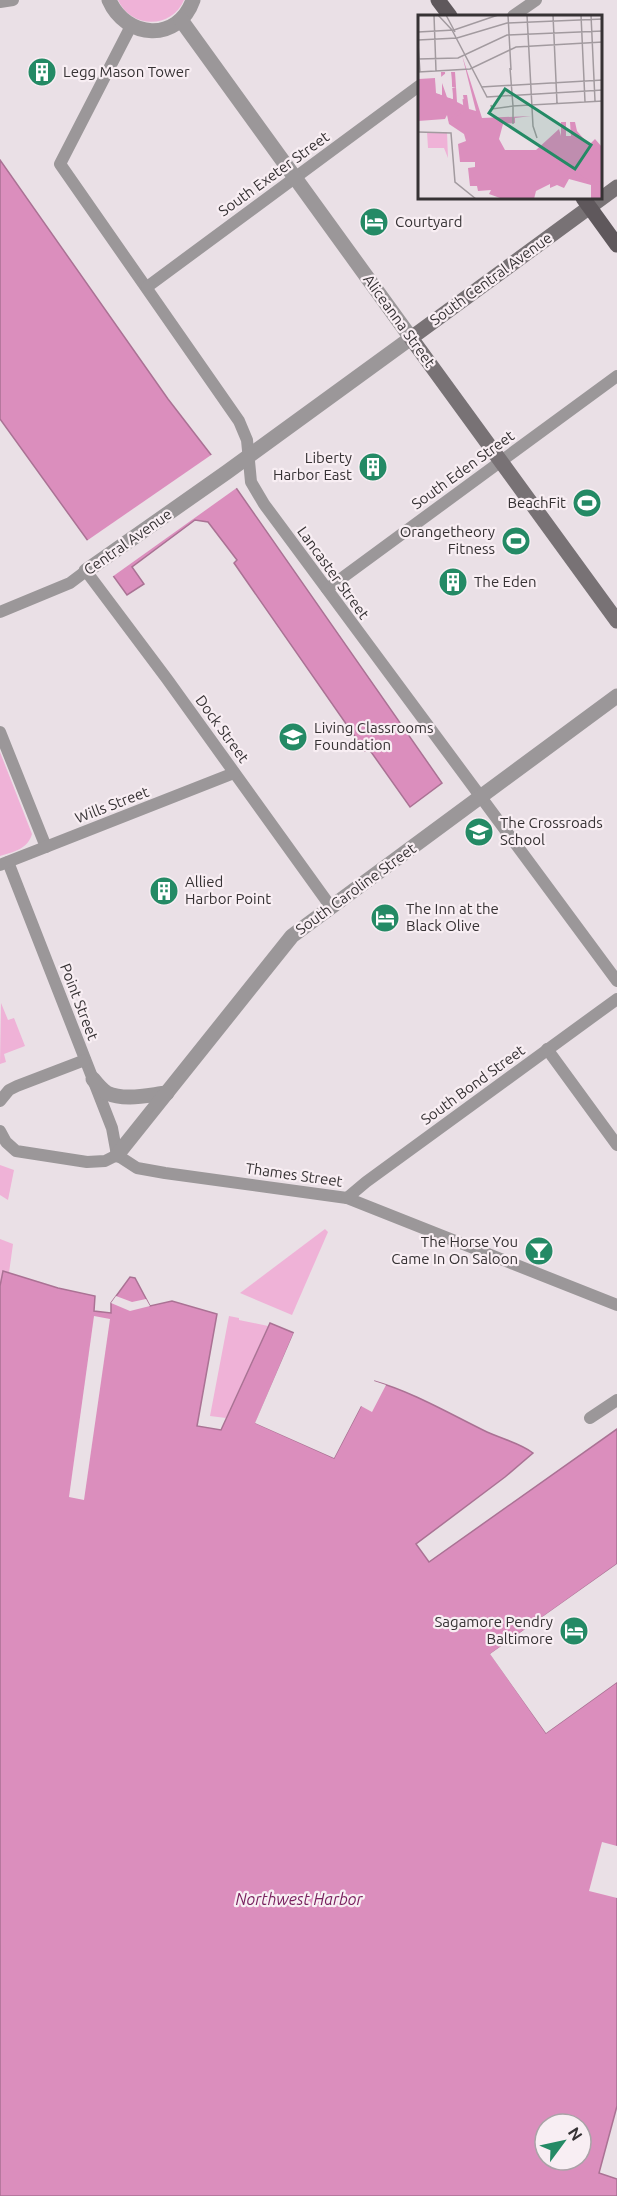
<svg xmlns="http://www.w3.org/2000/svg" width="617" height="2196" viewBox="0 0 617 2196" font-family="Ubuntu,sans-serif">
	<rect width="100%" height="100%" fill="#eae0e6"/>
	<g fill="#efb2d7">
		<path d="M 118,0 L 184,0 C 172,29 131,29 118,0 Z"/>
		<path d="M 0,752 L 32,834 C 28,849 13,852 0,856 Z"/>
		<polygon points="1,1003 8,1020 14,1018 25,1046 4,1054 6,1062 0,1064"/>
		<polygon points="0,1165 14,1170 8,1200 0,1195"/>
		<polygon points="325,1229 328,1232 292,1315 240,1293"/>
		<polygon points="0,1239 13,1244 9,1273 3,1271 0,1286"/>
		<polygon points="229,1316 239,1318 239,1320 268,1326 226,1418 210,1416"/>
	</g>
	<g fill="#db8ebd" stroke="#aa7294" stroke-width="1.5" fill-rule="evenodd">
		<polygon points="0,160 168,399 232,482 442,783 410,807 369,749 365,751 234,563 237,560 208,522 195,520 132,567 144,584 127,595 0,419"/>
		<path d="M 3,1271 L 58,1288 L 95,1296 L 94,1311 L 111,1313 L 111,1303 L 130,1277 L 135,1278 L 150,1306 L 172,1301 L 217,1314 L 197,1426 L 221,1430 L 270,1323 L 294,1333 L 256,1423 L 334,1458 L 374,1381 C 413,1392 450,1414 487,1432 C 502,1439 520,1443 533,1453 L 505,1477 L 416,1544 L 429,1562 L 617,1429 L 617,1564 L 491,1654 L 546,1733 L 617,1682 L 617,2106 L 599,2173 L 617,2179 L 617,2196 L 0,2196 L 0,1286 ZM 545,2124 L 581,2124 L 581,2160 L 545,2160 Z"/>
	</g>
	<g fill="#eae0e6">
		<polygon points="214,453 238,487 112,577 108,573 85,542"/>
		<polygon points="116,1296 132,1302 146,1299 150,1306 130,1311 111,1303"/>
		<polygon points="94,1316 110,1319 84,1500 69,1497"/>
		<polygon points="295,1330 296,1334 259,1422 332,1455 371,1379 375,1378 374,1381 386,1385 372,1412 361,1406 334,1458 255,1423"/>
		<polygon points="617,1564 617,1568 495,1655 547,1729 617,1679 617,1682 546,1733 490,1654"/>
		<polygon points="546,1661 549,1662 558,1677 526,1698 517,1682"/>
		<polygon points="602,1842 617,1846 617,1898 589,1891"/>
	</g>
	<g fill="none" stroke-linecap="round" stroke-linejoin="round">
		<g stroke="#9b9799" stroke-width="12">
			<polyline points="0,2 13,0"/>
			<polyline points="513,16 536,0"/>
			<polyline points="131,26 60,164 239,421 247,440 251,482 264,504 617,981"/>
			<polyline points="147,287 419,86"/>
			<polyline points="327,589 617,376"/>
			<polyline points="0,612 70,583 86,571 167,679 331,907"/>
			<polyline points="0,732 46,847"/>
			<polyline points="8,862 112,1128 117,1155"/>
			<polyline points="0,865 234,773"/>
			<polyline points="547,1049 617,1145"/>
			<polyline points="0,1101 9,1090 17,1086 85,1060"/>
			<polyline points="0,1131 6,1142 16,1151 87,1162 105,1161 117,1155"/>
			<polyline points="117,1155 137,1168 165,1173 347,1198 617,1305"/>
			<polyline points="347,1198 366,1182 617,999"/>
			<polyline points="590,1418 617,1400"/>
		</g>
		<g stroke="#9b9799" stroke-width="15">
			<path d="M 109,0 C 126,39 178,43 193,0"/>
			<polyline points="86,571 227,472 411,338 181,20"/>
			<path d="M 93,1079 C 97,1084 102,1090 107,1093 C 125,1101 148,1095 167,1093"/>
			<polyline points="117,1155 292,936 617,696"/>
		</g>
		<polyline stroke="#787275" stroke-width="15" points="617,187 411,338 617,621"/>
		<g stroke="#5f585c" stroke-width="15">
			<polyline points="438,0 450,16"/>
			<polyline points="583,198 617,245"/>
		</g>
	</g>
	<defs>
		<g id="building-disc" transform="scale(1.5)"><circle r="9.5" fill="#248a65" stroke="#f8eef3"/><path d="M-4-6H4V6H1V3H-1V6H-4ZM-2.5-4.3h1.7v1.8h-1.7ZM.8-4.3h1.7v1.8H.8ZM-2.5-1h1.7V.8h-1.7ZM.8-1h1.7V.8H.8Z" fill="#fff"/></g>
		<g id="hotel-disc" transform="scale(1.5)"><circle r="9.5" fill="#248a65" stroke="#f8eef3"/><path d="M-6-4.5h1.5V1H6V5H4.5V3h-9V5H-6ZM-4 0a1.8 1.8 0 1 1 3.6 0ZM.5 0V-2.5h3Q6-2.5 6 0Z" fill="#fff"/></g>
		<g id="stadium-disc" transform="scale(1.5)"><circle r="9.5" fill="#248a65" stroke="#f8eef3"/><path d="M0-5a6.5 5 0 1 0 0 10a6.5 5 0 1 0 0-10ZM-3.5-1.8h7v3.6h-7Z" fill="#fff"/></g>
		<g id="school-disc" transform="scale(1.5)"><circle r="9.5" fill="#248a65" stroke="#f8eef3"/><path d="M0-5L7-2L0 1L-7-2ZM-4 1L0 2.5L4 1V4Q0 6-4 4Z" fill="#fff"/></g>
		<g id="bar-disc" transform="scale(1.5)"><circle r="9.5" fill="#248a65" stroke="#f8eef3"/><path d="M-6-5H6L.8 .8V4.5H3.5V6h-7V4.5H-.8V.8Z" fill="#fff"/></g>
	</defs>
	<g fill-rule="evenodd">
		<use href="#building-disc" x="42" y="72"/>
		<use href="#hotel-disc" x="374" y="222"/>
		<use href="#building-disc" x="373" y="467"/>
		<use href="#stadium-disc" x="587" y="503"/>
		<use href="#stadium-disc" x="516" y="541"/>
		<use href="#building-disc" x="453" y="582"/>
		<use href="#school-disc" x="293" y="737"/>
		<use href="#school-disc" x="479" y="832"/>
		<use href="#building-disc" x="164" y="891"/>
		<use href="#hotel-disc" x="385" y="918"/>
		<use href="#bar-disc" x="539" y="1251"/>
		<use href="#hotel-disc" x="574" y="1631"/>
	</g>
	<g text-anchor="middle" stroke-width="4.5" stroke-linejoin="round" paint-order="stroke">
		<g font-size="15" fill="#363234" stroke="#f8eef3" text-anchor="start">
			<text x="63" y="77">Legg Mason Tower</text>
			<text x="395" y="227">Courtyard</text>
			<text x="352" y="463" text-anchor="end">Liberty<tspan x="352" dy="17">Harbor East</tspan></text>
			<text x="566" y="508" text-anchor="end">BeachFit</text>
			<text x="495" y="537" text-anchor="end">Orangetheory<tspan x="495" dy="17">Fitness</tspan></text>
			<text x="474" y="587">The Eden</text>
			<text x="314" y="733">Living Classrooms<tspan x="314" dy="17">Foundation</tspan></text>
			<text x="500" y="828">The Crossroads<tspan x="500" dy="17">School</tspan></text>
			<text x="185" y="887">Allied<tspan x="185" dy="17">Harbor Point</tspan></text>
			<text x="406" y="914">The Inn at the<tspan x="406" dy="17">Black Olive</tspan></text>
			<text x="518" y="1247" text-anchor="end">The Horse You<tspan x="518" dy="17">Came In On Saloon</tspan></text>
			<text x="553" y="1627" text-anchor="end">Sagamore Pendry<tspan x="553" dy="17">Baltimore</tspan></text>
		</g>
		<g font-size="15" fill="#363234" stroke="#f8eef3">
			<text transform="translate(274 174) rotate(-36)" y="5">South Exeter Street</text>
			<text transform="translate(491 279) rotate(-36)" y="5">South Central Avenue</text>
			<text transform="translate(399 321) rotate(54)" y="5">Aliceanna Street</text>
			<text transform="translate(463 470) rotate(-36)" y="5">South Eden Street</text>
			<text transform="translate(128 542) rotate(-35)" y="5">Central Avenue</text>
			<text transform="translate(333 573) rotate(54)" y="5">Lancaster Street</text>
			<text transform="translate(222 729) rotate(54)" y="5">Dock Street</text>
			<text transform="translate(112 805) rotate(-21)" y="5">Wills Street</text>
			<text transform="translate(356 889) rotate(-36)" y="5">South Caroline Street</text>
			<text transform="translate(79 1002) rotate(69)" y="5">Point Street</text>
			<text transform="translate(473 1085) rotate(-36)" y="5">South Bond Street</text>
			<text transform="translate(294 1175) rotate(8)" y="5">Thames Street</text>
		</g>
		<g font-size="16" font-style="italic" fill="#781f5d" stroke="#f8eef3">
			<text x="299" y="1905">Northwest Harbor</text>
		</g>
	</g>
	<g transform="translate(418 15)">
		<rect width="184" height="184" fill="#eae0e6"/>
		<path d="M 9,117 L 29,117 L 30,143 L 26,133 L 10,133 Z" fill="#efb2d7"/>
		<path d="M 44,40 L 64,103 L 113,101 L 97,103 L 97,108 L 85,109 L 81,124 L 87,135 L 118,135 L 141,114 L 143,121 L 143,107 L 148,107 L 148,121 L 153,121 L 152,107 L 157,107 L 159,116 L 171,130 L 177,124 L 184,132 L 184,184 L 173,184 L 173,170 L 151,164 L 146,173 L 139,170 L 132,173 L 132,169 L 118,176 L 116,184 L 82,183 L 71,179 L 73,175 L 60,176 L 59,171 L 52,171 L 50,153 L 57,152 L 57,147 L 42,147 L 40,129 L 48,126 L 46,119 L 31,109 L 29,100 L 27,104 L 0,106 L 1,64 L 17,63 L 18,78 L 24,80 L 23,57 L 27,57 L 29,82 L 35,84 L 33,57 L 37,57 L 39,87 L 47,91 L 45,80 L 49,80 L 51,94 L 58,96 Z" fill="#db8ebd"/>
		<path d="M 23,57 L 23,62 L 28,58 L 29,72 L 33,72 L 33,57 L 34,72 L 38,72 L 34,73 L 35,84 L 29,82 L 24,68 L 24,80 L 19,78 L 17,60 Z" fill="#eae0e6"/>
		<path fill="none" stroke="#db8ebd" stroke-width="3" d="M 31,106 L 47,93 L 46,84M 120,134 L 169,166 L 185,169"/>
		<path fill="none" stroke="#a29a9f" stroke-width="1.5" d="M 16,0 L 18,56M 20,0 L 34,15M 28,0 L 37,17M 90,0 L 93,55M 109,0 L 115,111 L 119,123M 135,0 L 139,88M 163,0 L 167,87M 173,0 L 177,86M 34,15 L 69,82 L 185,75M 0,17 L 36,15 L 80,0M 0,25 L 39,23 L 89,8 L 185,4M 0,29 L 2,57M 0,44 L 40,43 L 89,20 L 185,16M 92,53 L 95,91 L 185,86M 0,57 L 52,54 L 98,32 L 185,27M 63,72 L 185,65M 73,90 L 74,94 L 95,91 L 95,109M 0,117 L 33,118 L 37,167 L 58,184"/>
		<path fill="#248a65" fill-opacity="0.15" stroke="#248a65" stroke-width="3" d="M 87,74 L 173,130 L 157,154 L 71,98 Z"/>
		<rect width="184" height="184" fill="none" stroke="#363234" stroke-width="3"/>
	</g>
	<g transform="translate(563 2142) rotate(57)"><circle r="28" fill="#f8eef3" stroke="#aaa3a7" stroke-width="1.5"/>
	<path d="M0-4.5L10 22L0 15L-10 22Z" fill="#248a65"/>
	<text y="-9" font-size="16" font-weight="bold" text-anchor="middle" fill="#363234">N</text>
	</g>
</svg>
